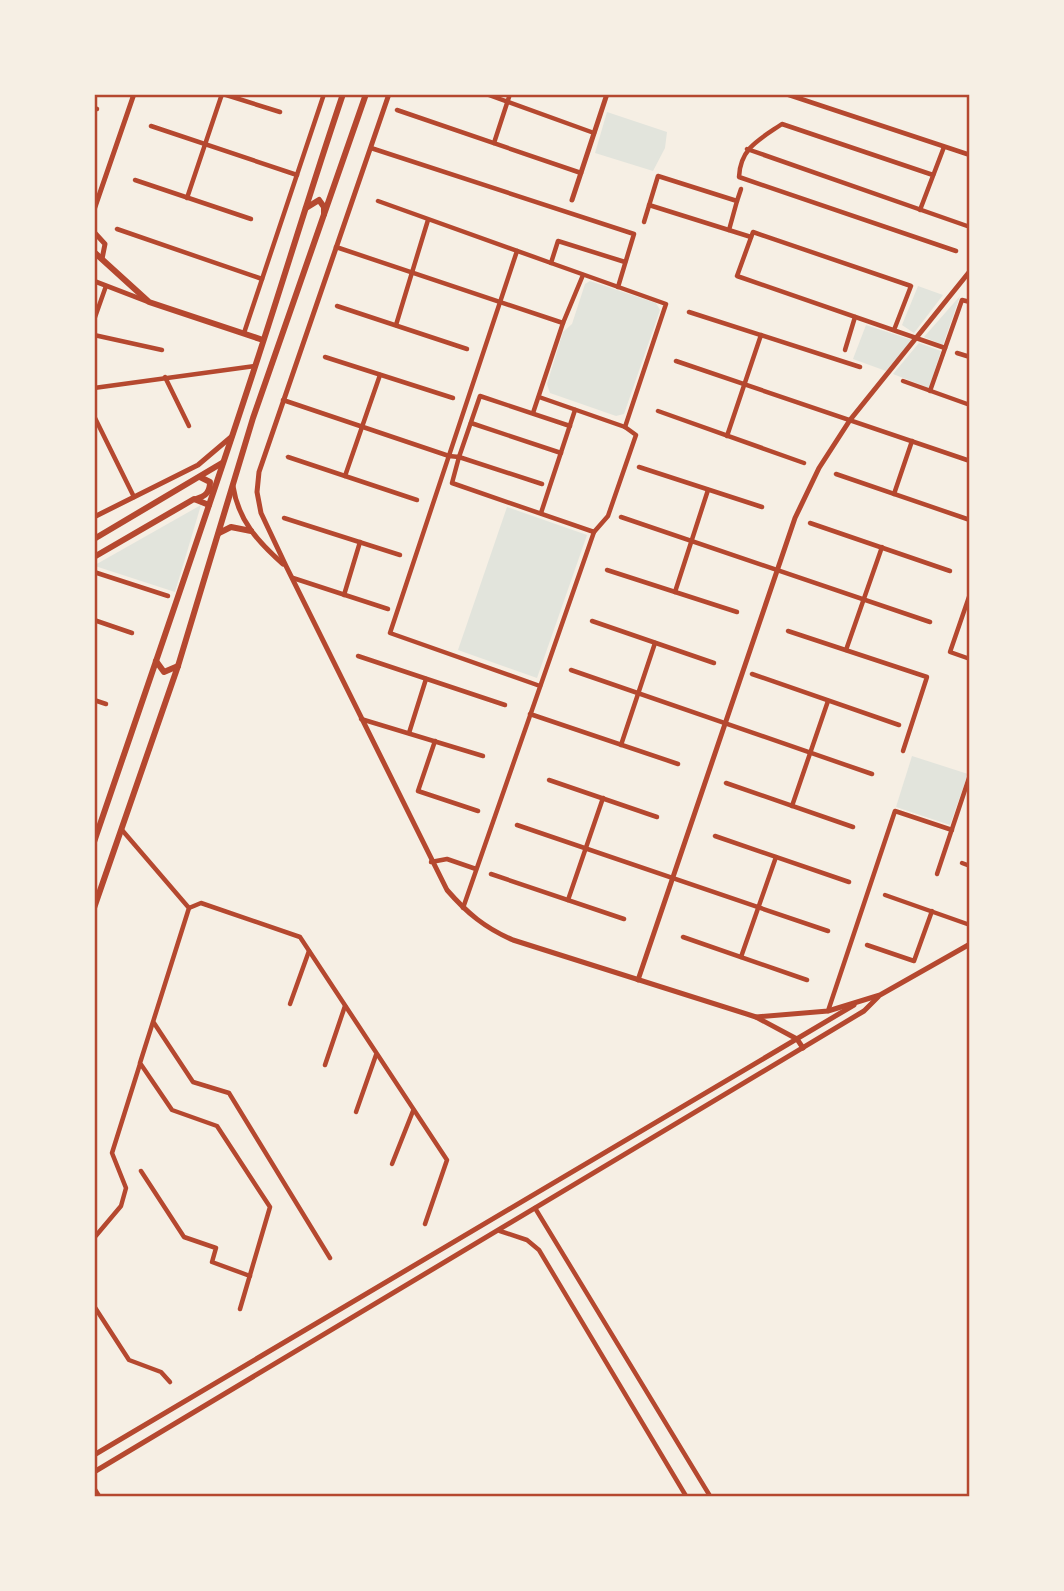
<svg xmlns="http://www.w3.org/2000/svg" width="1064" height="1591" viewBox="0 0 1064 1591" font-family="Arial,sans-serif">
	<rect width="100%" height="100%" fill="#f6efe4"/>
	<g fill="#e2e4dc">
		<polygon points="607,112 667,132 665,148 653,171 595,153"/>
		<polygon points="590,281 656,303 660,310 624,414 616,416 550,393 547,384 563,332 572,324 585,284"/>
		<polygon points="918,286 943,295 914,333 902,325"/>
		<polygon points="960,296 943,345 924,337"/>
		<polygon points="866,325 912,340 886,371 853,359"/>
		<polygon points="919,343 941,351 929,388 893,374"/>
		<polygon points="201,505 175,592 95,566 95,565"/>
		<polygon points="507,507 587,535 537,678 458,650"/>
		<polygon points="912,756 968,774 950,825 896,807"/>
	</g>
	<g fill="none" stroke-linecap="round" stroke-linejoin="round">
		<g stroke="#b5482f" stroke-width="4.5">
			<polyline points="223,94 280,112"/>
			<polyline points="486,94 594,133"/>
			<polyline points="94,108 97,109"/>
			<polyline points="397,110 581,173"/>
			<polyline points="151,126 297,175"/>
			<polyline points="494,143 510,94"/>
			<polyline points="371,148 634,234 618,287"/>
			<polyline points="747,149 970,227"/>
			<path d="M 933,175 L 782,124 C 760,139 740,148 739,177 L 956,251"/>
			<polyline points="135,180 251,219"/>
			<polyline points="187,198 222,94"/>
			<polyline points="378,201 551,263"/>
			<polyline points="737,201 741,189"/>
			<polyline points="649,205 751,237"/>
			<polyline points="920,210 944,147"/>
			<polyline points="644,222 658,176 737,201 729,230"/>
			<polyline points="117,229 262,279"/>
			<polyline points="336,247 563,323"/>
			<polyline points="517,251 390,633 540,686"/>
			<polyline points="337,306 467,349"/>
			<polyline points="689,312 860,367"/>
			<polyline points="94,320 106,286"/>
			<polyline points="396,325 428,220"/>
			<polyline points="894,330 911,286 753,232 737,276 945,348"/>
			<polyline points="244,333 324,94"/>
			<polyline points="94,335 162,350"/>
			<polyline points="845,350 855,317"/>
			<polyline points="957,353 970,357"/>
			<polyline points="325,357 453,398"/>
			<polyline points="676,361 970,461"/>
			<polyline points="165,377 189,426"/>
			<polyline points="903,381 970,405"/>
			<polyline points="94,388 255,366"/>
			<polyline points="930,391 962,300 970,302"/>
			<polyline points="283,400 449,456 459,457 480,396 570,426"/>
			<polyline points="658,411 804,463"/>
			<polyline points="533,413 563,323 583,275"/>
			<polyline points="94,416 134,497"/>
			<polyline points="471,423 561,453"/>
			<polyline points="625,427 666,304 551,263 558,241 625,262"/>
			<polyline points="727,436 761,335"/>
			<polyline points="288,457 417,500"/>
			<polyline points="639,467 762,507"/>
			<polyline points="836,474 970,520"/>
			<polyline points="345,476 380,375"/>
			<polyline points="542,484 459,457 452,483 594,532"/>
			<polyline points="894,494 912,441"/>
			<polyline points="541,513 575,410"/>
			<polyline points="621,517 930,622"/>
			<polyline points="284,518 400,555"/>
			<polyline points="810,523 950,571"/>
			<polyline points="607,570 737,612"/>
			<polyline points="94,572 168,596"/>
			<polyline points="293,578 388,609"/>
			<polyline points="675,592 708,490"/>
			<polyline points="970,594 950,652 970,659"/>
			<polyline points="344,595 360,542"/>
			<polyline points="94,620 132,633"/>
			<polyline points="592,621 714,663"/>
			<polyline points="788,631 927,677 903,751"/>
			<polyline points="846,650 882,547"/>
			<polyline points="358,656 505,705"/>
			<polyline points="571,670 872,774"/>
			<polyline points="752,674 899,725"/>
			<polyline points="94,700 106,704"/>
			<polyline points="530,714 678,764"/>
			<polyline points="361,719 483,756"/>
			<polyline points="409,733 426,679"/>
			<polyline points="435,741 418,791 478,811"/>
			<polyline points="621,745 655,643"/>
			<polyline points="549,780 657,817"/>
			<polyline points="726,783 853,827"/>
			<polyline points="792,806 828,701"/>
			<polyline points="517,825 828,931"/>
			<polyline points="122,830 189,908 140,1063 172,1110 217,1126 270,1207 240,1309"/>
			<polyline points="715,836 849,882"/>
			<polyline points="431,862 447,859 476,869"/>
			<polyline points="962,863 970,866"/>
			<polyline points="491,874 624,919"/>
			<polyline points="937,874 970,775"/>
			<polyline points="885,895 970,925"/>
			<polyline points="568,900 603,798"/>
			<polyline points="189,908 201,903 300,937 447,1160 425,1224"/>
			<polyline points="463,908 594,532 608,516 636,435 625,427 539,397"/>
			<polyline points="683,937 807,980"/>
			<polyline points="867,945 914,961 932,911"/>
			<polyline points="741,957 776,857"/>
			<polyline points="290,1004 309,951"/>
			<polyline points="828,1011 895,811 952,830"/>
			<polyline points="154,1023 193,1082 229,1093 330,1258"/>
			<polyline points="325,1065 345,1006"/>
			<polyline points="356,1112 376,1055"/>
			<polyline points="392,1164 413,1111"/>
			<polyline points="141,1171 184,1237 216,1248 212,1262 250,1276"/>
			<polyline points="535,1208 710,1496"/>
			<polyline points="500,1231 527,1240 539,1250 686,1496"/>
			<polyline points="94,1238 121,1206 126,1188 112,1153 140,1064"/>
			<polyline points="94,1306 129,1360 161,1372 170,1382"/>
			<polyline points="94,1488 99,1496"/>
		</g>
		<g stroke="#b5482f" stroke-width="5">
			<path d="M 389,94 L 259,472 L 257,492 L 261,513 L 286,566 L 447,890 C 467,913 485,928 513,940 L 756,1017 L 828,1011 L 880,995 L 970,944"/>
			<polyline points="786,94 970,155"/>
			<polyline points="572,200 607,94"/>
			<polyline points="94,210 134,94"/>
			<polyline points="94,232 105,244 102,259"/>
			<polyline points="94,281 146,301"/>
			<path d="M 233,486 C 238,520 258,542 283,564"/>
			<polyline points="94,517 198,465 231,437"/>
			<polyline points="638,980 795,518 819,468 850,420 970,271"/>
			<polyline points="756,1017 797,1039 803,1048"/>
			<polyline points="94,1455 854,1005"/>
			<polyline points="94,1472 864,1011 878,997"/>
		</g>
		<g stroke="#b5482f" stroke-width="6">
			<polyline points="306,208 319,200 324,207 324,214"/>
			<polyline points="94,252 149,302 263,340"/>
			<path d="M 196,499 C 206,496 210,492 210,482 L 200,477"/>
			<polyline points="219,533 231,527 251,531"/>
			<polyline points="94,539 222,463"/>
			<polyline points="94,557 194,499 209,505"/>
			<polyline points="156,661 164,672 178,666"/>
			<path d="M 94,842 C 147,687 201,532 252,376 C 283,282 311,188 343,94"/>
			<polyline points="94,908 178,666 253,418 366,94"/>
		</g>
	</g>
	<rect width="1064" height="1591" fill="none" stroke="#f6efe4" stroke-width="192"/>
	<rect x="96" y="96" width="872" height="1399" fill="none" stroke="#b5482f" stroke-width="2.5"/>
</svg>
